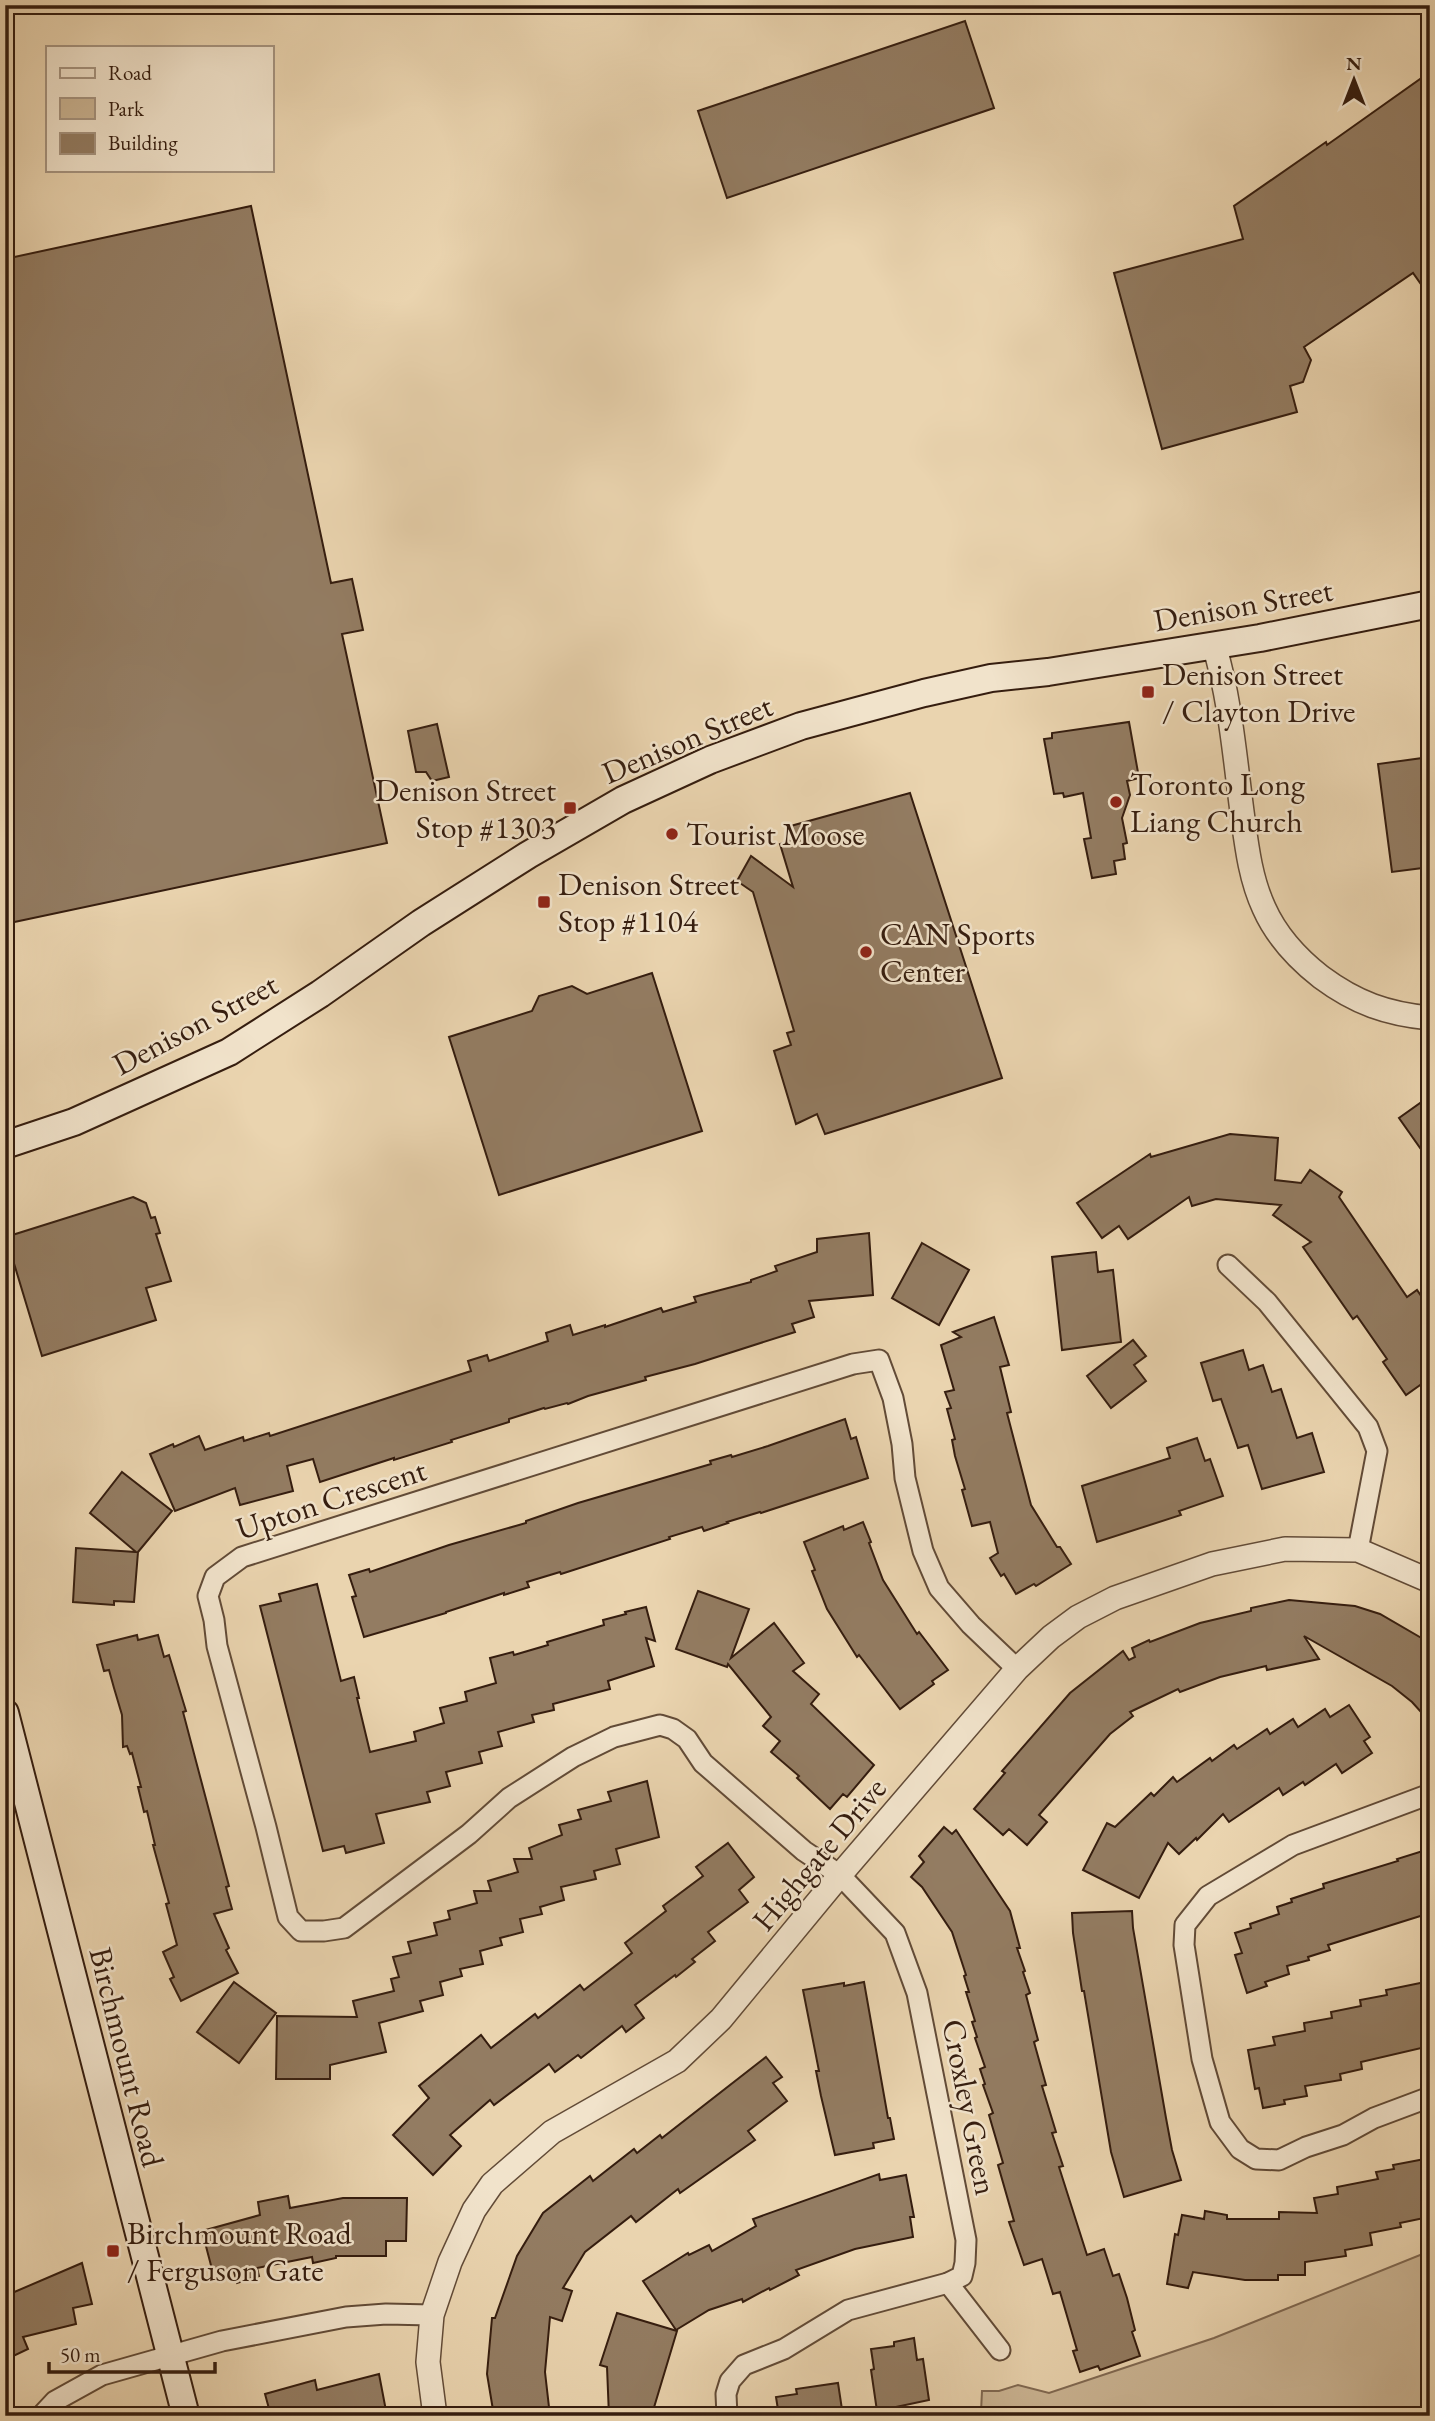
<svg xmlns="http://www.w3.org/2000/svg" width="1435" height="2421" viewBox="0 0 1435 2421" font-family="'EB Garamond',serif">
	<rect width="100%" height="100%" fill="#ead4af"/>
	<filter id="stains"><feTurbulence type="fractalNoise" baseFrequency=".00286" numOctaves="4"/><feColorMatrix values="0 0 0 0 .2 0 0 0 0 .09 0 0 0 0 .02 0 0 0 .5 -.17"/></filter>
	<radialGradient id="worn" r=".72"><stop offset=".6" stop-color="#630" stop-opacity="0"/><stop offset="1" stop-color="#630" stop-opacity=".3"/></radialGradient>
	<polygon fill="#cbb594" stroke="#806952" stroke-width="2" points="1430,2251 1430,2416 970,2416 981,2412 982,2391 999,2391 1018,2385 1049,2393 1214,2338"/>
	<g fill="#937c62" stroke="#351d0f" stroke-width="2">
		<polygon points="965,21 994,108 727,198 698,111"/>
		<polygon points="1430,72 1430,297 1413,273 1304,347 1311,360 1303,382 1290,386 1297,412 1162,449 1114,273 1243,239 1234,206 1326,142 1327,145"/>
		<polygon points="251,206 331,583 352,579 360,616 363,630 342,634 387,843 5,924 5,259"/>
		<polygon points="1129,722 1139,778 1127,781 1130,795 1122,818 1127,843 1123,844 1125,859 1114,861 1116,874 1092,878 1084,839 1091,838 1083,793 1064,797 1063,793 1054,794 1044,739 1052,738 1052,733"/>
		<polygon points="437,724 449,777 432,781 426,772 416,772 408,731"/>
		<polygon points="1430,757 1430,867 1392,872 1378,764"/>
		<polygon points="910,793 1002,1078 825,1134 817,1114 796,1124 774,1051 791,1045 787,1033 794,1031 753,892 737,881 751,856 793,887 780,844 791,840 787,827"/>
		<polygon points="652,973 702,1131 499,1195 449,1037 532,1011 539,996 572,986 587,994"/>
		<polygon points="1430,1096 1430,1162 1399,1118"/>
		<polygon points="1230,1134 1278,1138 1275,1180 1301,1183 1310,1170 1342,1192 1339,1197 1407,1297 1417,1290 1430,1309 1430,1378 1406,1395 1383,1362 1387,1359 1357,1316 1353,1319 1303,1247 1311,1242 1273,1215 1281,1205 1216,1199 1192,1206 1189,1197 1128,1239 1119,1226 1102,1238 1077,1203 1150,1154 1151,1157"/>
		<polygon points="133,1197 146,1203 151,1218 155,1217 160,1233 156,1234 171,1281 146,1288 156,1320 42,1356 6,1237"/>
		<polygon points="869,1233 873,1295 809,1301 814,1317 792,1324 795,1332 695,1364 645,1377 646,1380 588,1396 568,1404 567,1403 545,1409 544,1408 509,1419 509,1422 451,1440 452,1442 394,1460 394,1458 320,1482 313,1459 287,1466 293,1491 240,1505 235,1488 175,1511 150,1454 173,1444 174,1447 199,1436 205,1450 243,1437 244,1441 269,1433 270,1436 471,1371 468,1361 487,1355 489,1361 548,1341 546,1333 570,1325 573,1335 605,1325 605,1327 661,1308 663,1312 696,1302 694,1297 751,1282 751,1280 777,1271 775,1266 817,1252 817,1239"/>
		<polygon points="922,1243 969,1270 939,1325 892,1298"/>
		<polygon points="1096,1252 1098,1272 1113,1270 1121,1342 1062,1350 1052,1257"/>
		<polygon points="994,1317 1009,1365 1000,1367 1011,1412 1007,1413 1031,1505 1057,1547 1060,1547 1071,1564 1036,1586 1034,1584 1016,1594 1004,1574 1001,1576 990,1558 998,1553 990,1522 972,1526 962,1490 965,1489 955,1456 952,1440 955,1439 947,1409 951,1408 945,1392 954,1390 941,1345 961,1337 953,1332"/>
		<polygon points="1133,1340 1146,1356 1134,1365 1146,1381 1111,1408 1087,1376"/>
		<polygon points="1243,1350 1249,1370 1263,1365 1272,1392 1281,1389 1297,1438 1312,1433 1324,1472 1262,1489 1248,1445 1238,1448 1221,1399 1213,1401 1201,1363"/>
		<polygon points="845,1419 851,1439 856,1437 868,1478 761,1513 760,1512 727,1522 728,1523 704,1531 702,1527 669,1537 670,1539 561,1574 560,1572 527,1582 529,1587 504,1595 504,1593 446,1612 446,1613 364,1637 352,1597 356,1596 349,1575 369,1569 370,1572 449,1545 526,1523 526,1521 578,1503 711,1464 710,1461 731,1455 732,1457 768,1446"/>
		<polygon points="1197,1438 1205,1461 1210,1459 1223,1496 1179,1511 1181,1515 1097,1542 1082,1486 1170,1458 1167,1448"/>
		<polygon points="122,1472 172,1511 138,1552 134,1602 114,1601 114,1605 73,1602 76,1548 136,1552 90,1513"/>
		<polygon points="863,1522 871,1542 869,1543 883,1580 917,1634 919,1632 948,1670 932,1681 934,1684 900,1709 859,1655 857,1657 827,1609 812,1571 815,1570 804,1542 843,1526 844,1530"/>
		<polygon points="317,1584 341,1681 354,1677 359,1698 357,1698 370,1752 416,1741 414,1732 444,1723 440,1708 467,1701 465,1692 496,1683 490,1658 513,1652 514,1655 548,1645 547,1642 604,1625 603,1620 626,1614 625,1612 646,1607 655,1641 646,1638 654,1666 608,1681 610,1689 553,1704 554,1710 532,1715 534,1722 498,1732 502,1746 479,1752 482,1763 446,1772 450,1786 427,1792 430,1802 376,1814 384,1843 346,1853 344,1846 323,1851 260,1606 281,1601 279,1594"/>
		<polygon points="698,1591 749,1609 731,1658 774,1623 804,1663 793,1671 819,1694 811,1704 874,1765 847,1797 843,1794 830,1809 797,1778 799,1776 771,1752 780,1741 763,1726 771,1717 728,1664 727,1667 676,1649"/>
		<polygon points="1289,1600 1355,1606 1380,1614 1430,1643 1430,1722 1412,1702 1392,1686 1304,1636 1319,1659 1267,1670 1266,1666 1220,1677 1180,1692 1178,1689 1130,1712 1133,1716 1110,1734 1039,1815 1047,1822 1027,1845 1009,1829 1003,1835 974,1809 1005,1773 1002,1771 1070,1693 1123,1651 1129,1660 1135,1657 1132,1648 1149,1640 1150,1642 1200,1623 1251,1611 1251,1608"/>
		<polygon points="137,1635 138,1640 158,1635 164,1657 169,1655 186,1711 183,1712 229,1886 226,1887 232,1909 214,1914 229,1948 226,1950 238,1973 181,2001 170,1979 174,1977 163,1952 177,1945 166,1904 169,1903 153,1845 155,1845 147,1811 144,1812 138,1787 141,1787 132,1753 130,1754 127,1746 123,1747 122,1715 114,1688 109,1670 104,1671 97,1645"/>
		<polygon points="1349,1705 1370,1737 1364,1741 1372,1753 1342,1773 1336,1764 1305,1785 1303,1782 1283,1795 1279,1788 1229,1822 1223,1814 1197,1840 1196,1838 1179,1854 1168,1843 1139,1898 1083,1870 1107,1823 1115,1827 1151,1793 1154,1796 1173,1777 1177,1782 1210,1758 1212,1761 1234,1745 1237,1749 1267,1729 1270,1734 1293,1719 1298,1727 1325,1709 1330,1717"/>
		<polygon points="647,1781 659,1837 616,1849 620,1864 594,1871 596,1879 561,1887 564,1900 540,1907 542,1914 520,1919 523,1932 500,1938 502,1945 480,1951 483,1964 460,1969 462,1976 440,1982 443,1995 420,2001 423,2011 379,2023 386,2052 330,2065 330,2079 276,2079 277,2016 357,2017 353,2001 394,1991 391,1979 399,1977 393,1957 411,1953 408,1942 437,1935 434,1923 450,1919 448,1911 477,1903 474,1891 491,1891 488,1881 518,1872 514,1859 532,1859 529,1848 562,1835 559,1825 581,1819 578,1810 611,1801 608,1792"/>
		<polygon points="944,1827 952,1834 956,1830 1010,1911 1020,1948 1017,1948 1025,1971 1023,1972 1030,1993 1026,1995 1038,2040 1034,2042 1046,2085 1042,2086 1056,2132 1052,2133 1063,2166 1059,2167 1087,2255 1104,2249 1113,2276 1119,2274 1127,2298 1135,2330 1132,2332 1140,2356 1100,2370 1098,2366 1080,2372 1073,2351 1077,2350 1060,2292 1053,2294 1042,2259 1024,2265 1009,2222 1014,2221 998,2165 1003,2163 989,2115 993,2113 983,2085 985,2084 980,2069 985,2067 975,2038 977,2037 972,2022 975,2021 966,1992 969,1992 964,1976 966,1975 952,1932 922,1887 911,1877 924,1862 919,1856"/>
		<polygon points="728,1843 754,1877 739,1890 748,1902 708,1932 715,1941 692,1959 695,1962 676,1977 675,1975 635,2005 644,2018 626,2032 622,2026 581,2058 578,2055 555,2072 549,2064 494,2105 490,2100 450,2135 461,2146 433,2175 393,2135 429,2098 419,2086 481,2035 491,2048 535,2014 538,2018 580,1985 584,1990 632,1953 625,1943 666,1911 663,1906 703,1876 696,1867"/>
		<polygon points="1426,1850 1430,1861 1430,1913 1328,1945 1330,1950 1308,1957 1309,1960 1287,1966 1289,1974 1265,1982 1267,1986 1247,1993 1235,1955 1242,1953 1235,1933 1251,1928 1250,1924 1279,1914 1277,1907 1292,1902 1291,1899 1324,1888 1323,1884 1398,1861 1397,1859"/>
		<polygon points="1132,1911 1133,1928 1166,2118 1172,2150 1181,2180 1124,2197 1111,2152 1084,1991 1082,1991 1073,1933 1072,1913"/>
		<polygon points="1430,1981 1430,2046 1361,2062 1362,2069 1340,2074 1341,2080 1305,2086 1307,2096 1284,2100 1285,2104 1263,2108 1259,2088 1255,2089 1248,2050 1275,2045 1273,2037 1305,2031 1304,2023 1332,2018 1331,2012 1361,2006 1360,2000 1387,1995 1386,1990"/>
		<polygon points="234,1982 276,2013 239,2063 197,2032"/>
		<polygon points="864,1982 888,2118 890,2118 894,2139 873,2143 874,2148 835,2155 821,2096 816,2071 819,2071 803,1990 844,1983 844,1986"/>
		<polygon points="766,2057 782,2077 773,2083 787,2101 748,2131 755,2140 680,2193 678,2189 636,2222 631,2216 585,2252 563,2288 572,2291 562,2321 550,2317 545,2372 550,2416 494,2416 487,2374 492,2318 495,2318 517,2256 543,2213 590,2176 593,2181 634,2149 637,2153 660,2135 662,2138"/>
		<polygon points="1430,2158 1430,2210 1422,2212 1424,2218 1400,2223 1401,2227 1370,2233 1372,2245 1345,2250 1346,2256 1305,2262 1305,2275 1278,2275 1278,2280 1245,2280 1193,2272 1188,2288 1167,2284 1175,2234 1178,2235 1182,2215 1204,2219 1205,2211 1227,2215 1227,2219 1279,2219 1279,2212 1317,2213 1314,2198 1338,2194 1337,2187 1378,2179 1376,2172 1394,2169 1393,2165"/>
		<polygon points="879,2174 880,2180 906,2175 914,2217 910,2217 913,2237 855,2249 796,2270 799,2275 770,2290 769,2288 743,2302 742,2299 709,2310 676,2330 643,2281 688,2253 689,2255 709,2245 712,2251 756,2226 753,2219"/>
		<polygon points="288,2196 290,2208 343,2198 407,2198 406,2241 386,2241 386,2256 336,2256 336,2258 313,2263 312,2257 257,2268 259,2276 237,2283 233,2268 213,2273 202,2231 260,2215 258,2202"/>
		<polygon points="82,2263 92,2304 73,2308 76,2324 23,2337 28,2349 5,2360 5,2296"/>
		<polygon points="617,2313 677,2331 652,2414 609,2416 607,2367 600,2365"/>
		<polygon points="914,2338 917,2360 923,2359 929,2400 877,2411 871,2370 874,2369 871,2349 894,2346 894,2342"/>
		<polygon points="379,2374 387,2416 271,2416 265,2394 315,2380 317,2390"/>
		<polygon points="838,2383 843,2416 779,2416 776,2397 797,2394 796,2389"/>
	</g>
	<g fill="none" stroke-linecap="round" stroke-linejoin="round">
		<g stroke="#624b37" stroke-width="23">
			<g id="minor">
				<polyline points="1228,1265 1267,1302 1368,1427 1377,1451 1358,1550"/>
				<polyline points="1430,1794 1293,1845 1208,1896 1185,1925 1184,1945 1202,2059 1220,2122 1240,2149 1256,2159 1279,2160 1306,2147 1343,2135 1374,2118 1430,2097"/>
				<polyline points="948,2283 1000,2350"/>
				<polyline points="41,2416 55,2401 102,2375 222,2341 346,2317 386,2314 432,2315"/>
				<polyline points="727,2416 726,2394 730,2381 744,2365 784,2349 848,2310 948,2283 962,2276 965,2263 966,2240 917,1993 895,1933 840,1875 804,1851 703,1763 687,1739 673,1729 660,1725 614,1737 573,1757 509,1798 469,1834 344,1928 324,1931 301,1931 288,1917 266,1827 217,1646 214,1620 208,1596 215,1577 242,1557 853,1364 879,1360 893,1398 902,1444 905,1478 923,1551 939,1588 971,1625 1017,1669"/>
			</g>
		</g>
		<g stroke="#624b37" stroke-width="26">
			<g id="tertiary">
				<path d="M 1214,645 C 1231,702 1235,761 1243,819 C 1247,849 1251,880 1264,908 C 1276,935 1298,959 1321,977 C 1356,1003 1387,1014 1430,1018"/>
				<polyline points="435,2416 428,2362 432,2315 450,2262 474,2210 492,2184 552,2132 677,2061 721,2019 840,1875 1017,1669 1051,1637 1078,1617 1115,1598 1212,1564 1285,1549 1358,1550 1430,1581"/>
			</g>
		</g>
		<g stroke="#351d0f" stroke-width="30">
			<g id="secondary">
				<polyline points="5,1145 74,1122 229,1052 320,994 421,923 528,855 623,800 710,760 801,726 924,693 991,678 1048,672 1260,638 1430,604"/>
				<polyline points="5,1713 186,2416"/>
			</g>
		</g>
		<use href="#minor" stroke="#f1e3cb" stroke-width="19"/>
		<use href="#tertiary" stroke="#f1e3cb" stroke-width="23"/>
		<use href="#secondary" stroke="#f1e3cb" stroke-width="26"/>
	</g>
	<g fill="#8f2418" stroke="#f1e3cb" stroke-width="2.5">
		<rect x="1141" y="685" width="14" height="14" rx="3.5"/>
		<circle cx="1116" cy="802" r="7"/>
		<rect x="563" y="801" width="14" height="14" rx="3.5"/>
		<circle cx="672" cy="834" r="7"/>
		<rect x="537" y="895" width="14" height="14" rx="3.5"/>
		<circle cx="866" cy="952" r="7"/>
		<rect x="106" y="2244" width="14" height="14" rx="3.5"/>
	</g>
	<g text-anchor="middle" stroke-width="5" stroke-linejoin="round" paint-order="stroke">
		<g font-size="32" fill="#351d0f" stroke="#f1e3cb">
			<text transform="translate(1243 605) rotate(-10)" y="11">Denison Street</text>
			<text transform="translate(687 739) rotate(-23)" y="11">Denison Street</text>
			<text transform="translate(195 1024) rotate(-28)" y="11">Denison Street</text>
			<text transform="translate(331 1499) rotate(-18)" y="11">Upton Crescent</text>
			<text transform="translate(819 1854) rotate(-50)" y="11">Highgate Drive</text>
			<text transform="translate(127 2057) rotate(76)" y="11">Birchmount Road</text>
			<text transform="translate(970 2107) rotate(79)" y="11">Croxley Green</text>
		</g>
		<g font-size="32" fill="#351d0f" stroke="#f1e3cb" text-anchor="start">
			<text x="1162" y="685">Denison Street<tspan x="1162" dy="37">/ Clayton Drive</tspan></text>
			<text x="1130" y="795">Toronto Long<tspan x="1130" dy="37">Liang Church</tspan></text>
			<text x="556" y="801" text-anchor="end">Denison Street<tspan x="556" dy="37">Stop #1303</tspan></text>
			<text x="686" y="845">Tourist Moose</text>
			<text x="558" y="895">Denison Street<tspan x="558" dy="37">Stop #1104</tspan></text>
			<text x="880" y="945">CAN Sports<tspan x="880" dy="37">Center</tspan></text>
			<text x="127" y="2244">Birchmount Road<tspan x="127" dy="37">/ Ferguson Gate</tspan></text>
		</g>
	</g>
	<rect width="1435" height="2421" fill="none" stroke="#ead4af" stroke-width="28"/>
	<rect x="7" y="7" width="1421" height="2407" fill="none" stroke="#351d0f" stroke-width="3.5"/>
	<rect x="14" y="14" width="1407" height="2393" fill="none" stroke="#351d0f" stroke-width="2"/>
	<rect x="46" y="46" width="228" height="126" fill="#f1e3cb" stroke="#a69480" stroke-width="2"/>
	<rect x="60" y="68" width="35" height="10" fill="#f1e3cb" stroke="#a69480" stroke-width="2"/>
	<text x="108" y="80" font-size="21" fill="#351d0f">Road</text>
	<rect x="60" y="98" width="35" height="21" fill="#cbb594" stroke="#a69480" stroke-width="2"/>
	<text x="108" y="116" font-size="21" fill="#351d0f">Park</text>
	<rect x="60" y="133" width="35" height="21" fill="#937c62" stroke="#a69480" stroke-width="2"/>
	<text x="108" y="150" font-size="21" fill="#351d0f">Building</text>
	<g transform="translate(1354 80)" stroke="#f1e3cb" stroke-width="5" paint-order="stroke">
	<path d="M0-5L12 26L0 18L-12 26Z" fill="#351d0f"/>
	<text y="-10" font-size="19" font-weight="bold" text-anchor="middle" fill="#351d0f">N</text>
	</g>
	<path d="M49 2362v10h166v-10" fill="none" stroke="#351d0f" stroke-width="3.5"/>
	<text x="60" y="2362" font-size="21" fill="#351d0f" stroke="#f1e3cb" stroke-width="5" paint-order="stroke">50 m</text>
	<rect width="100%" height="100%" filter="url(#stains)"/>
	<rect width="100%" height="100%" fill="url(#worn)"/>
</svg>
